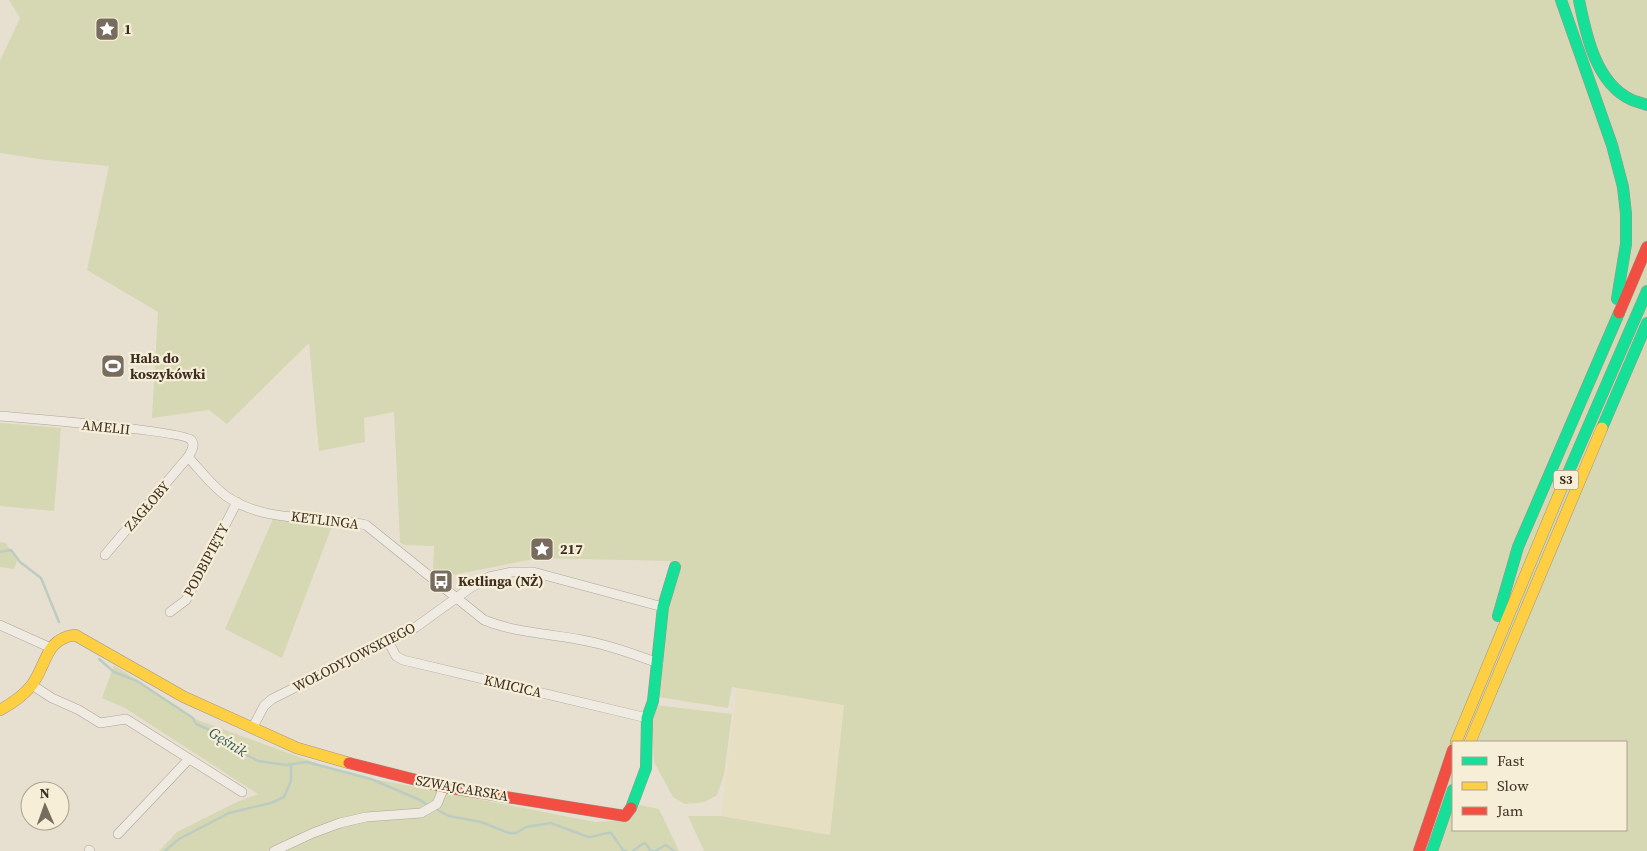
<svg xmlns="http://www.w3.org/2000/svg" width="1647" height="851" viewBox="0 0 1647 851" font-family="'Source Serif 4',serif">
	<rect width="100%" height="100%" fill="#e7e0d1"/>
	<polygon fill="#e6dfc2" points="737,688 844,705 830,835 721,816"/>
	<g fill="#d6d7b3" fill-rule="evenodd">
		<path d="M 9,0 L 1647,0 L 1647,851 L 704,851 L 688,816 L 721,816 L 830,835 L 844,705 L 732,687 L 728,708 L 652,696 L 670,561 L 539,558 L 442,577 L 433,569 L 434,546 L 404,545 L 400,542 L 394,412 L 364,418 L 365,442 L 319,451 L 309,343 L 227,424 L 209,410 L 152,418 L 158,312 L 87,270 L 109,166 L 46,160 L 0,153 L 0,61 L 20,18 ZM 1453,742 L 1626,742 L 1626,830 L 1453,830 Z"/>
		<polygon points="0,423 61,428 54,511 0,506"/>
		<polygon points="273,519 332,526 282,658 225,629"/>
		<polygon points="0,542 6,543 17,561 14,569 0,567"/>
		<polygon points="114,665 195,719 343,773 595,822 627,820 640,805 659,809 679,851 159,851 177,832 237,802 258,794 125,708 102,698"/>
		<polygon points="655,705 732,714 724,775 717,795 705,802 685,804 673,797 654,762 651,721"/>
	</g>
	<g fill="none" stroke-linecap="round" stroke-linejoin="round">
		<g stroke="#bcccc2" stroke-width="2.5">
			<polyline points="0,552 11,550 20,562 41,578 59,622"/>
			<polyline points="99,659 114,672 137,681 193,718 196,724 218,734 223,742 258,761 286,765 307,762 371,779 420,800 429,806"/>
			<path d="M 434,808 L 449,816 L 481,822 L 509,833 L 516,833 L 526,827 L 551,823 L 588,837 C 596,838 603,832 611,833 L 623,850 L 626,851"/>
			<polyline points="165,851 179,839 229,813 271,803 284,797 291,781 291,765"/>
			<polyline points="633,851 644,843 646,844 650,850 653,851"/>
			<polyline points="655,851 666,845 674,851"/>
		</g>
		<g stroke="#ada599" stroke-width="10">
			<g id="street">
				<path d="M 0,416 C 23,418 184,431 191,440 C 196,445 191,452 188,457 L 105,555"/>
				<path d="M 188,457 C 200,470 212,486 226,496 C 267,525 320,514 366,525 L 484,620 C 516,633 553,634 587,641 C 612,646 634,654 658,663"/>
				<polyline points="170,612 186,600 237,502"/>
				<polyline points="0,625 51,648"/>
				<polyline points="388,641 396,656 403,660 647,718"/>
				<polyline points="32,685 52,698 79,710 100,723 126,719 242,792"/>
				<polyline points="253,727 264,706 272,699 416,627 470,588 489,577 512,572 533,572 663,607"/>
				<polyline points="118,834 189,759"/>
				<polyline points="89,850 90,851"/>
				<polyline points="274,851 313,833 340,823 366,817 421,813 437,804 444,787"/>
			</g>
		</g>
		<g stroke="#9c958a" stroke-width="12">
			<g id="fast">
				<polyline points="1561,0 1612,145 1623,187 1626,214 1626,244 1617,299"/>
				<path d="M 1579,0 C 1586,35 1596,84 1632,100 C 1637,102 1642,103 1647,105"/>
				<polyline points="1602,428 1647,323"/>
				<polyline points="1562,487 1647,291"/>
				<polyline points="1498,616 1518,547 1619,313"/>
				<polyline points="631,808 646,768 647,718 653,701 663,607 675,567"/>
				<polyline points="1432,851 1453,790"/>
			</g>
		</g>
		<g stroke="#9c958a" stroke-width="12">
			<g id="slow">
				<path d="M 0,710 C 11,704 23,696 31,686 C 47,666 44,639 75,635 L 184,697 L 297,748 L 349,763"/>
				<polyline points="1456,742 1562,487"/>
				<polyline points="1470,742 1602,428"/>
			</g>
		</g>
		<g stroke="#9c958a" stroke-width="12">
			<g id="jam">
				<polyline points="1619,313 1647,247"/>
				<polyline points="349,763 444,787 625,816 631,808"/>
				<polyline points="1419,851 1453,750"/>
			</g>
		</g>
		<use href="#street" stroke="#efebe3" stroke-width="9"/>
		<use href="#fast" stroke="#16e098" stroke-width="11"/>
		<use href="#slow" stroke="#ffcf43" stroke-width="11"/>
		<use href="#jam" stroke="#f24e42" stroke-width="11"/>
	</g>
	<defs>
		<g id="sight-square" transform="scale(1.25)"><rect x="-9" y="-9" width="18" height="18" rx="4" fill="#786c5e" stroke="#f7eed8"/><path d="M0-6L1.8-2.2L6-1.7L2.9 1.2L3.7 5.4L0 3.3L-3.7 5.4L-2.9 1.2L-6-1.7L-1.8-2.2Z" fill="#fff"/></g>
		<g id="stadium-square" transform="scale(1.25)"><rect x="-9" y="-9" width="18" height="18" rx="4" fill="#786c5e" stroke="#f7eed8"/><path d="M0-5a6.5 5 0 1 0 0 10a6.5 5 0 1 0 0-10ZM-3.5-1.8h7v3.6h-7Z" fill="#fff"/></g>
		<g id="bus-square" transform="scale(1.25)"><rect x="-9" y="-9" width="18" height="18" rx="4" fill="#786c5e" stroke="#f7eed8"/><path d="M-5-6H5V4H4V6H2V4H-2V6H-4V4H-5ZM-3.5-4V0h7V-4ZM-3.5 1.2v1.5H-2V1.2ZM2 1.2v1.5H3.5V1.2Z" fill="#fff"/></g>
	</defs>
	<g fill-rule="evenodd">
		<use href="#sight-square" x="107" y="29"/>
		<use href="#stadium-square" x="113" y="366"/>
		<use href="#sight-square" x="542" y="549"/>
		<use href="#bus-square" x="441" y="581"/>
	</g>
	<g text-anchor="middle" stroke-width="4.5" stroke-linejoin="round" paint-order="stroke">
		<rect fill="#f7eed8" stroke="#756857" stroke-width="1" x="1553.5" y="470.5" width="25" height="19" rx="4"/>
		<g font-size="12" font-weight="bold" fill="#3d2e20">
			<text x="1566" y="484">S3</text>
		</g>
		<g font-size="14" font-weight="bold" fill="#3d2e20" stroke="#f7eed8" text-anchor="start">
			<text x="124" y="34">1</text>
			<text x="130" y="363">Hala do<tspan x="130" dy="16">koszykówki</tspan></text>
			<text x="560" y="554">217</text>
			<text x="458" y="586">Ketlinga (NŻ)</text>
		</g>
		<g font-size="14" fill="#3d2e20" stroke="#f7eed8">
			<text transform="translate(106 427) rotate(6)" y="5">AMELII</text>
			<text transform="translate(147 506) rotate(-49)" y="5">ZAGŁOBY</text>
			<text transform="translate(325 520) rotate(7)" y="5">KETLINGA</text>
			<text transform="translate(206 560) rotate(-62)" y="5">PODBIPIĘTY</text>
			<text transform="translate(354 657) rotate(-27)" y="5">WOŁODYJOWSKIEGO</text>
			<text transform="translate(513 686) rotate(13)" y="5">KMICICA</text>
			<text transform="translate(462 788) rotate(10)" y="5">SZWAJCARSKA</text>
		</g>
		<g font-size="15" font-style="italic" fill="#2f5d5a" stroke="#f7eed8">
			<text transform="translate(228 742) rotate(32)" y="5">Gęśnik</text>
		</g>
	</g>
	<rect x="1452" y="741" width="175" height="90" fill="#f7eed8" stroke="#ada18e"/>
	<rect x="1462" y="757" width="25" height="8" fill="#16e098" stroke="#ada18e"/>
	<text x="1497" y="766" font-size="15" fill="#3d2e20">Fast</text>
	<rect x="1462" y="782" width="25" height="8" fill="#ffcf43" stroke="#ada18e"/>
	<text x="1497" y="791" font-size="15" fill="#3d2e20">Slow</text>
	<rect x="1462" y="807" width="25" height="8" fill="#f24e42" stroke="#ada18e"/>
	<text x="1497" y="816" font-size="15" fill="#3d2e20">Jam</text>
	<g transform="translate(45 806) rotate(358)"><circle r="24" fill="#f7eed8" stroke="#ada18e"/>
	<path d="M0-4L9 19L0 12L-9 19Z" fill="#786c5e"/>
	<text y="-8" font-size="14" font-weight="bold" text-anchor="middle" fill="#3d2e20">N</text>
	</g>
</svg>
